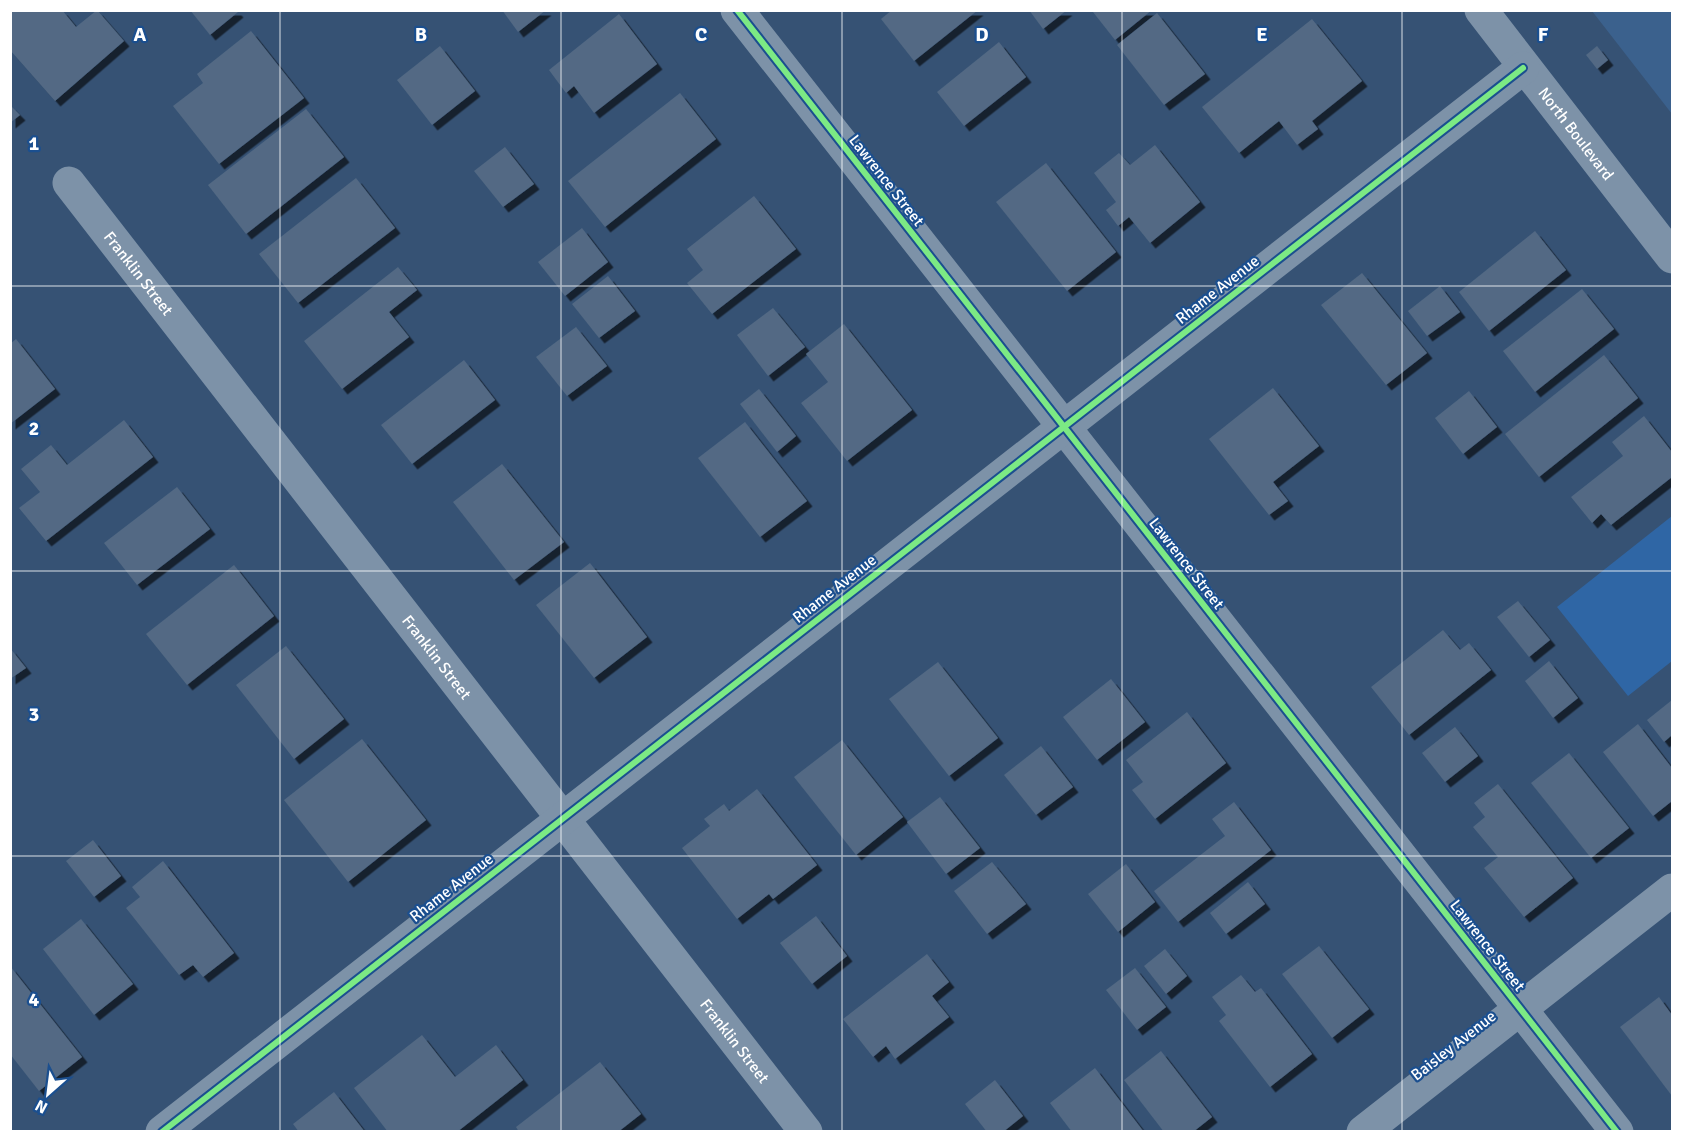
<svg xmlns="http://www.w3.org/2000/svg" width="1683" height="1142" viewBox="0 0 1683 1142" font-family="Signika,sans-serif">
	<defs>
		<filter id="shadow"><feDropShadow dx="5.5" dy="5.5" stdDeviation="0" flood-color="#0009"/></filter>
	</defs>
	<rect width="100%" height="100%" fill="#365274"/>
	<polygon fill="#2f66a5" points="1672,516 1672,661 1628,696 1557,607"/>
	<polygon fill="#3b618d" points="1592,11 1672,11 1672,114"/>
	<g fill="#526984" filter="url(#shadow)">
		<polygon points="10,10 62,10 76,27 97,10 124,41 55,101 10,50"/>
		<polygon points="190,10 236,10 238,12 210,35"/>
		<polygon points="502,10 546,10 518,32"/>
		<polygon points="892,10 978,10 914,61 881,19"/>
		<polygon points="1029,10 1067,10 1043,29"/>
		<polygon points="1095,10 1152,10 1115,40 1093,12"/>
		<polygon points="1157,13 1205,74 1164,105 1117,45"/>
		<polygon points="619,14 657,64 594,113 574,86 566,93 549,70"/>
		<polygon points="1312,19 1362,81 1312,121 1318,129 1297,145 1279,121 1239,153 1202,107"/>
		<polygon points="251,31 304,98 219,164 173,106 203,83 197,74"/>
		<polygon points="999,42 1026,77 964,126 937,92"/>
		<polygon points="440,46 475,91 432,125 397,80"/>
		<polygon points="1597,46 1608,60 1597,69 1586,55"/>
		<polygon points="680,93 716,139 605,227 568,181"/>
		<polygon points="10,105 20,115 10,123"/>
		<polygon points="306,109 344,157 246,234 208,185"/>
		<polygon points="1155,145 1200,202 1150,243 1129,217 1118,226 1106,210 1116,202 1094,173 1119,153 1130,165"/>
		<polygon points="505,147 534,184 503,207 474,171"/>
		<polygon points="1046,163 1116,252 1067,291 996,202"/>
		<polygon points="356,178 395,228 298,303 259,254"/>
		<polygon points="754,196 796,249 712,314 687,283 703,270 687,249"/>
		<polygon points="582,228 608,262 565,296 538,262"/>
		<polygon points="1535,231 1566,270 1489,331 1459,292"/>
		<polygon points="398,267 417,290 389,312 409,337 342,389 304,341"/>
		<polygon points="1362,273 1427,353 1386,385 1321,305"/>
		<polygon points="608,276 635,311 599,338 572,304"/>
		<polygon points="1440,286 1460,312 1427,336 1408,311"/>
		<polygon points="1582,289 1614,329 1535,392 1503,351"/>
		<polygon points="773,308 805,347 768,376 737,335"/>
		<polygon points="844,324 912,410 847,461 801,403 828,382 806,354"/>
		<polygon points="576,327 607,366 567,396 536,357"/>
		<polygon points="16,339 55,389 10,424 10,344"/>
		<polygon points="1604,355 1638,398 1539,477 1505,434"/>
		<polygon points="464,360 495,400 412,464 381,425"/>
		<polygon points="1273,388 1319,446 1273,482 1288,501 1269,515 1209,439"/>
		<polygon points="759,389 796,436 777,452 740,404"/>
		<polygon points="1469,391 1497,427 1463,454 1435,418"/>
		<polygon points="1644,416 1672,452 1672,477 1611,525 1601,514 1592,523 1571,497 1623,456 1612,442"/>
		<polygon points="124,420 153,457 46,541 19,508 40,492 21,469 51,445 67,465"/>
		<polygon points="745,422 807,501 760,537 698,458"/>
		<polygon points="502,464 564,542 514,580 453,502"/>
		<polygon points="177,487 210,529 137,585 104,543"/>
		<polygon points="590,563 647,637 594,678 536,605"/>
		<polygon points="234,565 274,616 187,685 146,634"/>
		<polygon points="1518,601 1550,640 1529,657 1497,617"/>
		<polygon points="1443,630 1460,650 1469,643 1491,670 1409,735 1371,687"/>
		<polygon points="286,646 344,719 294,759 236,685"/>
		<polygon points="10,648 26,668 10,679"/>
		<polygon points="1549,661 1578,698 1553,718 1525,681"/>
		<polygon points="938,662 998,738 949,776 889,699"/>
		<polygon points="1111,679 1145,722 1097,760 1063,717"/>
		<polygon points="1672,700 1672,735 1664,742 1647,720"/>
		<polygon points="1187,712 1226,763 1155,819 1132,790 1143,782 1126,760"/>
		<polygon points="1638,724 1672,768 1672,801 1653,816 1603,752"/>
		<polygon points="1455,727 1478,756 1445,782 1422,753"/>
		<polygon points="362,739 426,820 348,882 284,800"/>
		<polygon points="842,740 903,817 856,855 794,777"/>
		<polygon points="1041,746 1073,787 1036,815 1004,775"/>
		<polygon points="1569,753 1629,828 1591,858 1531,783"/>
		<polygon points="1498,784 1573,878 1524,917 1484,868 1498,857 1473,827 1485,817 1474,803"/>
		<polygon points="757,789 817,865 773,899 769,894 737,919 682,848 710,826 704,819 724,804 729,811"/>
		<polygon points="940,797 980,848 946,874 907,822"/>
		<polygon points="1234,802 1271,850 1178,922 1154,891 1225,836 1212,819"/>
		<polygon points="93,840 121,876 94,897 66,861"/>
		<polygon points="163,861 234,953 203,977 193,965 179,975 126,908 140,897 132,887"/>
		<polygon points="992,862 1026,904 987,934 954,891"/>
		<polygon points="1126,864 1155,902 1118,932 1088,894"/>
		<polygon points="1248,882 1265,904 1226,934 1210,913"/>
		<polygon points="816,916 847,956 812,984 780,943"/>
		<polygon points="81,919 133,984 94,1015 43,949"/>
		<polygon points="1319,946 1369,1009 1332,1038 1282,974"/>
		<polygon points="1165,949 1187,976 1166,994 1144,966"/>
		<polygon points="927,954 949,982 932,996 949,1017 895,1059 886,1046 873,1057 843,1019"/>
		<polygon points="10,966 82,1057 39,1091 10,1054"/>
		<polygon points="1135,968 1166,1007 1137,1030 1106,990"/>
		<polygon points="1241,975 1255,992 1261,988 1312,1054 1270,1087 1219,1021 1226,1015 1212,997"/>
		<polygon points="1659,997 1672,1015 1672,1096 1620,1027"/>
		<polygon points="422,1035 455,1077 496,1045 523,1080 457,1132 388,1132 354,1088"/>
		<polygon points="1161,1051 1212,1117 1193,1132 1164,1132 1124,1080"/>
		<polygon points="600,1062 641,1114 618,1132 519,1132 516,1127"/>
		<polygon points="1095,1068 1144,1132 1072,1132 1050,1103"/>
		<polygon points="995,1080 1023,1116 1003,1132 987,1132 965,1104"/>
		<polygon points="334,1092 365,1132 299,1132 293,1124"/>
	</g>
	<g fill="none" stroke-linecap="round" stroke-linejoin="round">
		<g stroke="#7d92a8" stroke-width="33">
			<polyline points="737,10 1617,1132"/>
			<path id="s1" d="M 1481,10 L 1672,257"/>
			<path id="s2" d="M 69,183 L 806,1132"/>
			<polyline points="162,1132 1523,68"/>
			<polyline points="1363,1132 1672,890"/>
		</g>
		<g stroke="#1b4f8f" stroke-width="10">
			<g id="cycleway">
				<polyline points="737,10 1617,1132"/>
				<polyline points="162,1132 1523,68"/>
			</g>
		</g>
		<use href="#cycleway" stroke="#7ce984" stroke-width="6"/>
	</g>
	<path fill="none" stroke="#fff" stroke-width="1.5" stroke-opacity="0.55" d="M 280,10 L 280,1132M 561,10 L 561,1132M 842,10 L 842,1132M 1122,10 L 1122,1132M 1402,10 L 1402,1132M 10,286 L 1672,286M 10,571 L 1672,571M 10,856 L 1672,856"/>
	<g text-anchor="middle" stroke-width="4.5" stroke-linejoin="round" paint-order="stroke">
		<g font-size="16" fill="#fff" stroke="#1b4f8f">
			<text dy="6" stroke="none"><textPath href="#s1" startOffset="156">North Boulevard</textPath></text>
			<text transform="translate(887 180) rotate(52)" y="6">Lawrence Street</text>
			<text dy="6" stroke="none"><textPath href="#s2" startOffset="114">Franklin Street</textPath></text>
			<text transform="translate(1217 289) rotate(-38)" y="6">Rhame Avenue</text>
			<text transform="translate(1187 563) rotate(52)" y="6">Lawrence Street</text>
			<text transform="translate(834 588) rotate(-38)" y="6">Rhame Avenue</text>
			<text dy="6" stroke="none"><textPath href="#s2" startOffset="600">Franklin Street</textPath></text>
			<text transform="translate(451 887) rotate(-38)" y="6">Rhame Avenue</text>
			<text transform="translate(1488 945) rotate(52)" y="6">Lawrence Street</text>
			<text dy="6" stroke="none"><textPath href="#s2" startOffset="1086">Franklin Street</textPath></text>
			<text transform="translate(1453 1045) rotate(-38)" y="6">Baisley Avenue</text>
		</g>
	</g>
	<g font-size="20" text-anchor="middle" font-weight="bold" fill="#fff" stroke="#1b4f8f" stroke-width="4.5" stroke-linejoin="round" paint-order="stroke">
		<text x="140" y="41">A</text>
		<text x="421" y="41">B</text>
		<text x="701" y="41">C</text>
		<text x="982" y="41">D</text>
		<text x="1262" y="41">E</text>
		<text x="1543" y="41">F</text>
		<text x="34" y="150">1</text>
		<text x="34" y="435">2</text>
		<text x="34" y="721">3</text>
		<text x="34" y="1006">4</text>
	</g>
	<rect width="1683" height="1142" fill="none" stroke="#ffffff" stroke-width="24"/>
	<g transform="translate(48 1094) rotate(208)" stroke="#1b4f8f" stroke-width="4.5" paint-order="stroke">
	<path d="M0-4.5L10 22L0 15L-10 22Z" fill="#ffffff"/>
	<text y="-9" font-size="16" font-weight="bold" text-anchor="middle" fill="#ffffff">N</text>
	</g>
</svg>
